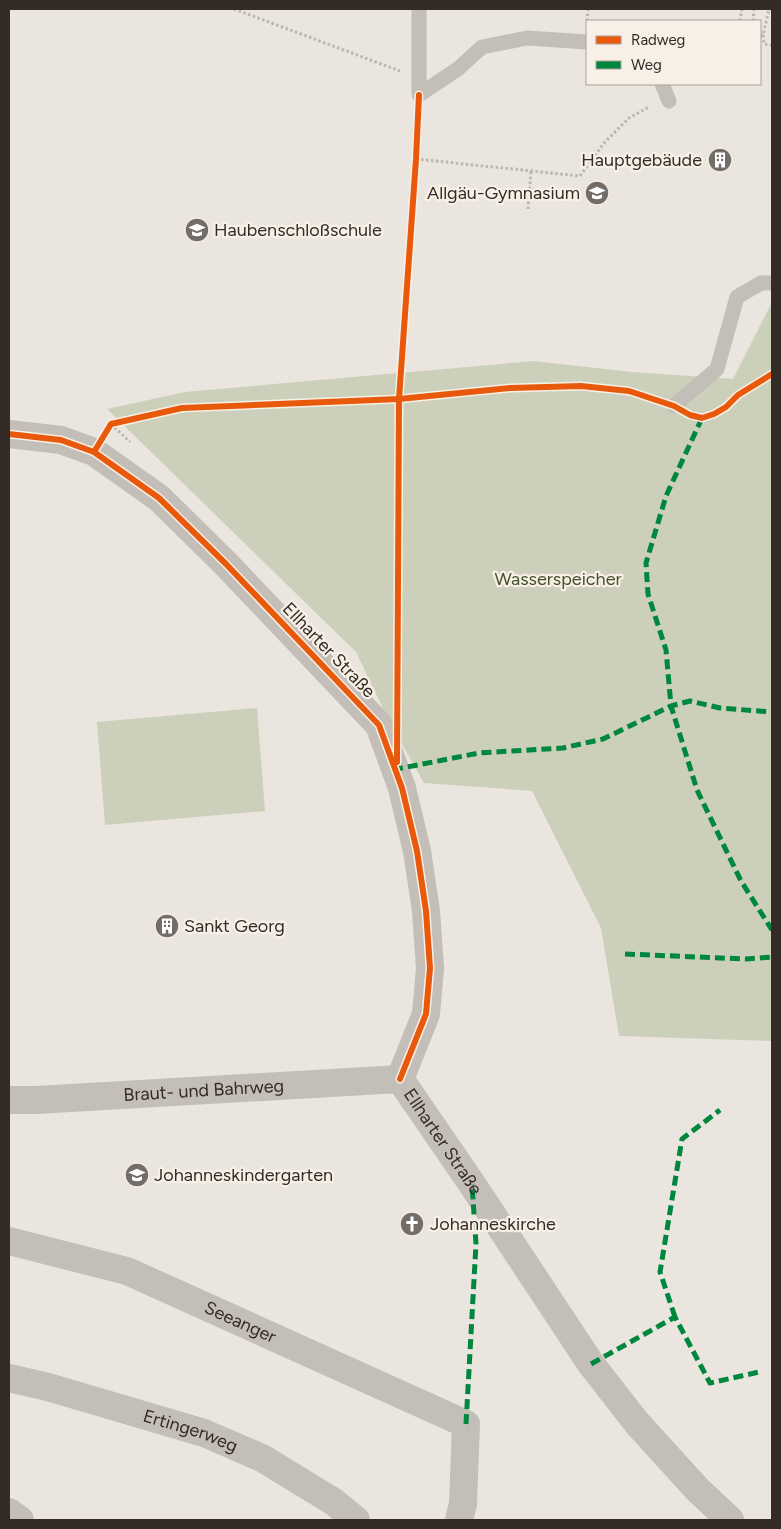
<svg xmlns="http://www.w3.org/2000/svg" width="781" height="1529" viewBox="0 0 781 1529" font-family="Figtree,sans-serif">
	<rect width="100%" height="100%" fill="#ebe5df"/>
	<g fill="#ccd0ba">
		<polygon points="772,302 772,1041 619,1036 601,928 532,791 424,783 390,723 356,652 107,409 185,392 534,361 632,372 733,379"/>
		<polygon points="257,708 265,811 105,825 97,722"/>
	</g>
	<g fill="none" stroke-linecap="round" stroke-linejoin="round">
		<g stroke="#bcb6b1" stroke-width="3" stroke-dasharray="2.5 2.5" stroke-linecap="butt">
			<polyline points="234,9 400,71"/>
			<polyline points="587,21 588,9"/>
			<polyline points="740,21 742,9"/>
			<polyline points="753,21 754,9"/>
			<polyline points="760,35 763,35 769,9 772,9"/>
			<polyline points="763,35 764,44 772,45"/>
			<polyline points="416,159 580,176 605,142 629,118 649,107"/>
			<polyline points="528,209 531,171"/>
			<polyline points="111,424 130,442"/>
		</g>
		<g stroke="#c4beb8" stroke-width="15">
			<polyline points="419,9 419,95 459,68 482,47 527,38 587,42"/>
			<polyline points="662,84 669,101"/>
			<polyline points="674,406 717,369 737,297 761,283 772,283"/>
		</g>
		<g stroke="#c4beb8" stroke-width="28">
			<polyline points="9,434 61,440 94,452 159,498 226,564 379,725 402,788 417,851 426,911 430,968 426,1014 400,1079"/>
			<path id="s1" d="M 400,1079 L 472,1184 L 591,1364 L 637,1423 L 697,1489 L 730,1520"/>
			<path id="s2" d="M 9,1100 L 36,1100 L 400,1079"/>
			<path id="s3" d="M 9,1241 L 127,1271 L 466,1424 L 463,1504 L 459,1520"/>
			<path id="s4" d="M 9,1378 L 48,1387 L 204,1433 L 262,1458 L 334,1502 L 356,1520"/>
			<polyline points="9,1512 20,1520"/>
		</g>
		<g stroke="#00873e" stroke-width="5" stroke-dasharray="10 5" stroke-linecap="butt">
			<polyline points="702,418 666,496 646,563 648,594 666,650 671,706 697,790 741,881 772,930"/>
			<polyline points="397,765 397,769 479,753 563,748 603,739 671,706 690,701 720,708 772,712"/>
			<polyline points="625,954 746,959 772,957"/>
			<polyline points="675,1317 660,1272 682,1139 720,1110"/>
			<polyline points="591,1364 675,1317 710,1383 759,1372"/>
			<polyline points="466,1424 476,1244 472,1184"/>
		</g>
		<g stroke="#f8f0e6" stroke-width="9">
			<g id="cycleway">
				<polyline points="9,434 61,440 94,452 159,498 226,564 379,725 402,788 417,851 426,911 430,968 426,1014 400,1079"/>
				<polyline points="94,452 111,424 182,408 399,399 511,388 581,386 629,391 674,406 690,415 702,418 714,414 726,407 738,395 772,374"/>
				<polyline points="397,762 399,399 416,159 419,95"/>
			</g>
		</g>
		<use href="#cycleway" stroke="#e8590c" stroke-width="6"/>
	</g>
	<defs>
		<g id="building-disc" transform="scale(1.25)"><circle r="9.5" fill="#746c67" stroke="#f8f0e6"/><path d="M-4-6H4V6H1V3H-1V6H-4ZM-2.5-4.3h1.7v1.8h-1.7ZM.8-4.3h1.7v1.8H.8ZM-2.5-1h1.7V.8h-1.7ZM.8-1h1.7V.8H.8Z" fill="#fff"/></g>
		<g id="school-disc" transform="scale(1.25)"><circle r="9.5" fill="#746c67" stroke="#f8f0e6"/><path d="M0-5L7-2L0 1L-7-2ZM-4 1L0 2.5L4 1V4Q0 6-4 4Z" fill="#fff"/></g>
		<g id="church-disc" transform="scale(1.25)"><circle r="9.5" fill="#746c67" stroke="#f8f0e6"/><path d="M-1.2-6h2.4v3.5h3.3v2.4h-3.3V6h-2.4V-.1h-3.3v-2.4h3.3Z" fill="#fff"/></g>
	</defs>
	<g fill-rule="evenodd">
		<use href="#building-disc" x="720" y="160"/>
		<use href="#school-disc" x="597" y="193"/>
		<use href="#school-disc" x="197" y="230"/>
		<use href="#building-disc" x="167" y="926"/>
		<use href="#school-disc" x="137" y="1175"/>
		<use href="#church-disc" x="412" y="1224"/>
	</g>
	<g text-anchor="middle" stroke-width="4.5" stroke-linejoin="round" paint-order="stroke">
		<g font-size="18" fill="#342b27" stroke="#f8f0e6" text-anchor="start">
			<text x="702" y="166" text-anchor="end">Hauptgebäude</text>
			<text x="580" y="199" text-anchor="end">Allgäu-Gymnasium</text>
			<text x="214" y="236">Haubenschloßschule</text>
			<text x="184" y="932">Sankt Georg</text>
			<text x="154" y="1181">Johanneskindergarten</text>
			<text x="430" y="1230">Johanneskirche</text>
		</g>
		<g font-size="18" fill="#43512c" stroke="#f8f0e6">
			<text x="558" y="585">Wasserspeicher</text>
		</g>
		<g font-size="18" fill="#342b27" stroke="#f8f0e6">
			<text transform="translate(329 650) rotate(46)" y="6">Ellharter Straße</text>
			<text dy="6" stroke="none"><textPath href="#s2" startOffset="195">Braut- und Bahrweg</textPath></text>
			<text dy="6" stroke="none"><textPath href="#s1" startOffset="76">Ellharter Straße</textPath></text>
			<text dy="6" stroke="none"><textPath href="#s3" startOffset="246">Seeanger</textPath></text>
			<text dy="6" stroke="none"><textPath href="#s4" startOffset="189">Ertingerweg</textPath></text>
		</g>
	</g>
	<rect width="781" height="1529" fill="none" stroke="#342b27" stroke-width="20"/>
	<rect x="586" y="20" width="175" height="65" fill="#f8f0e6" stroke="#aaa19a"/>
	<rect x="596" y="36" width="25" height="8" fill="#e8590c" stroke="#aaa19a"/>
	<text x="631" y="45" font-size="15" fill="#342b27">Radweg</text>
	<rect x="596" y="61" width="25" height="8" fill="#00873e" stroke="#aaa19a"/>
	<text x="631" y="70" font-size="15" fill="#342b27">Weg</text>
</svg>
